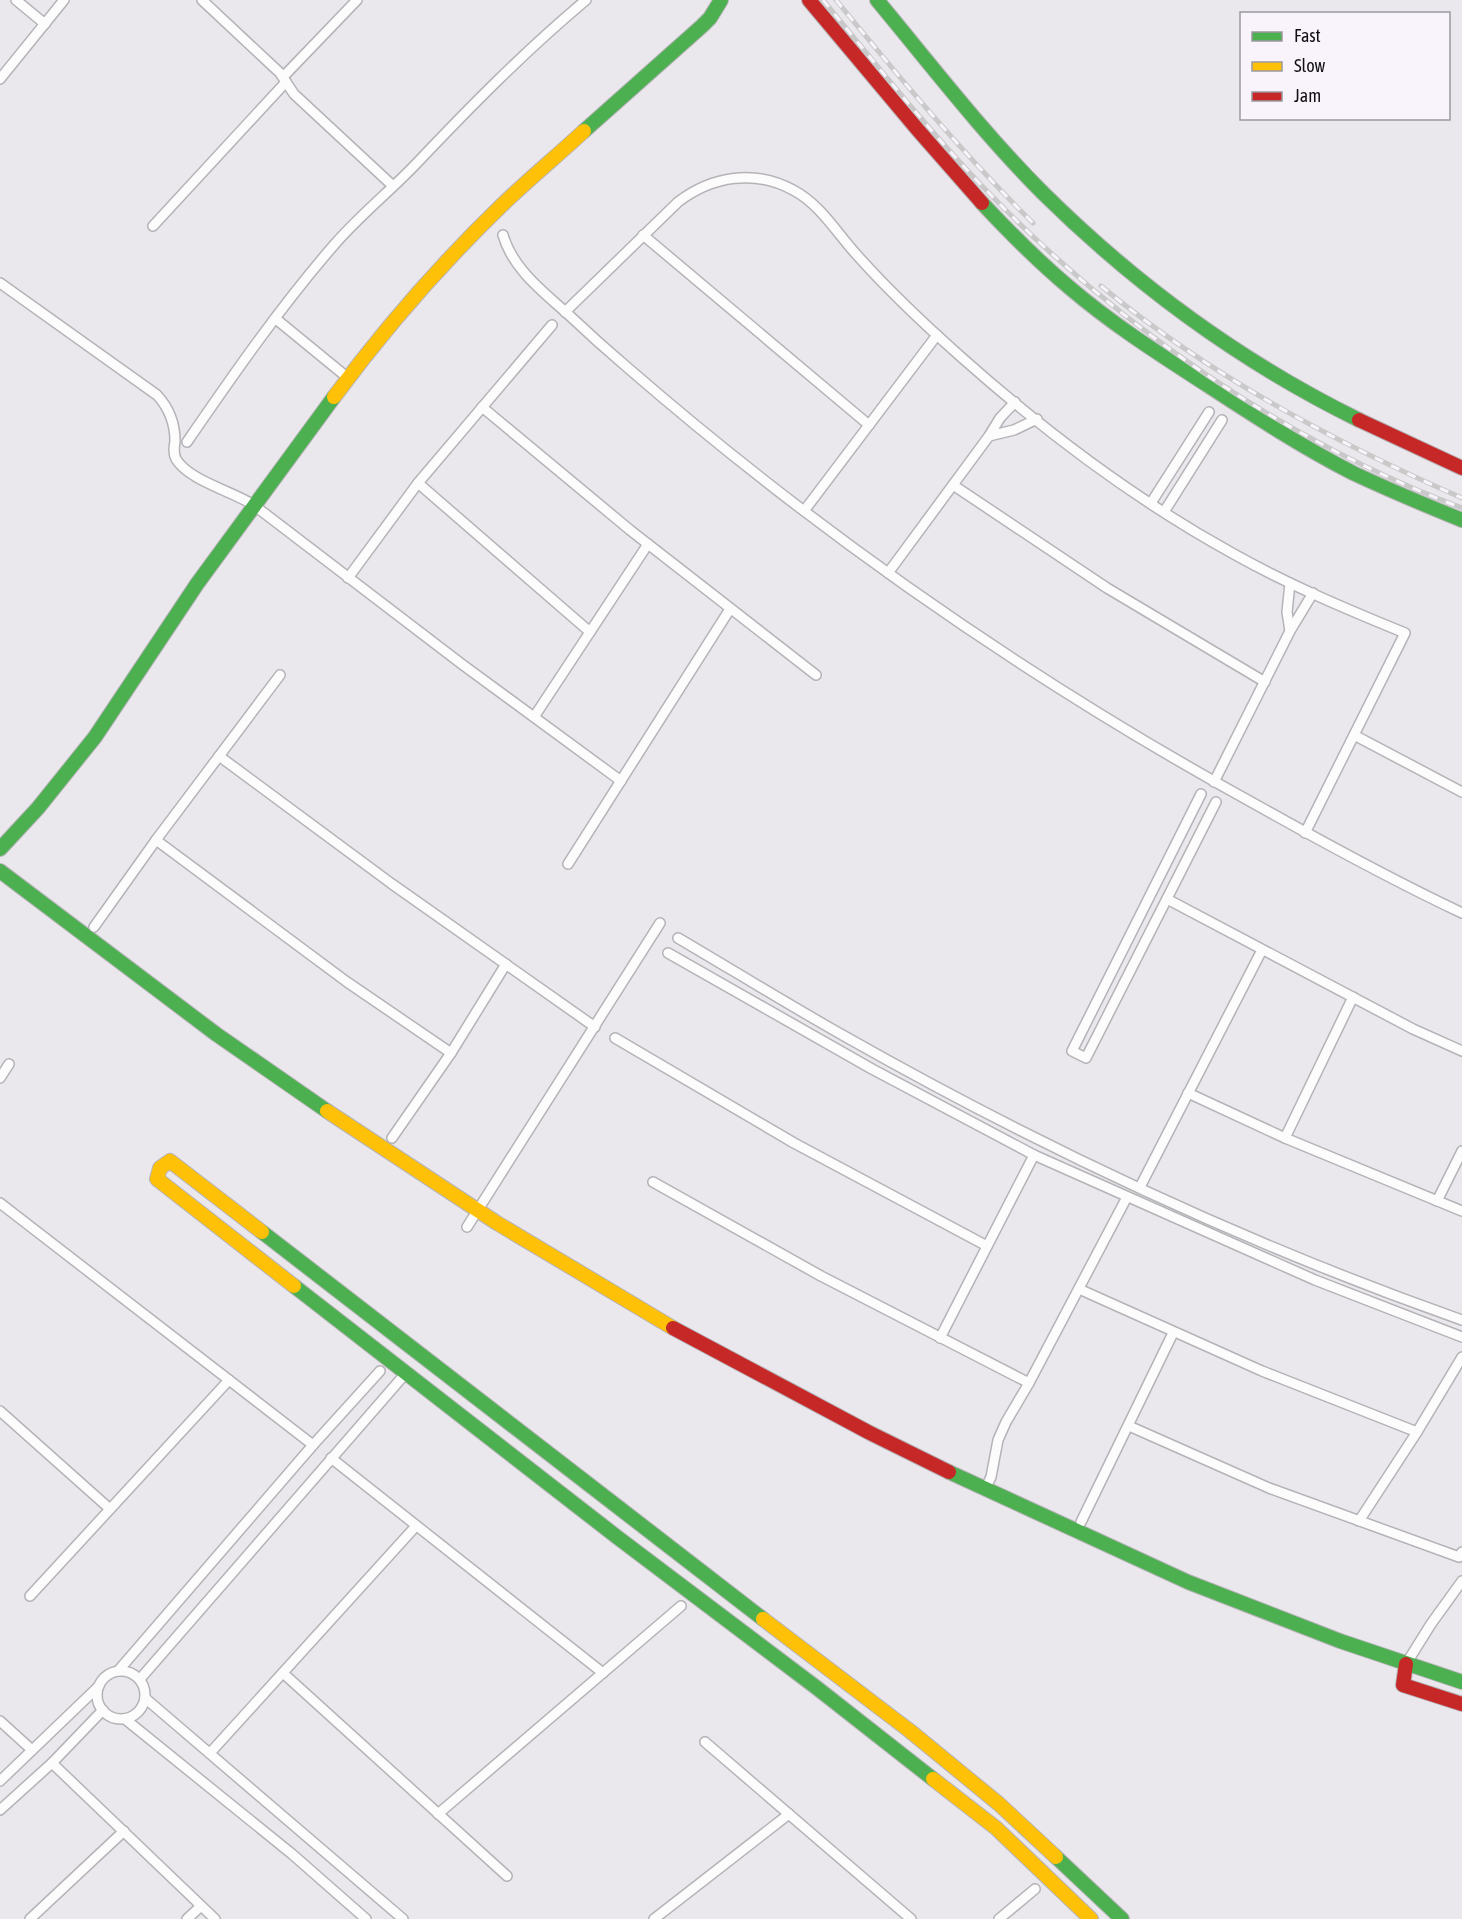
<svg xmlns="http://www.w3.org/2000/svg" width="1462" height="1919" viewBox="0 0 1462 1919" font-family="'Asap Condensed',sans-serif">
	<rect width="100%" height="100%" fill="#ebe8ed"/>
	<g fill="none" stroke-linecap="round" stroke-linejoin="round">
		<g stroke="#b5b3b7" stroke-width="12">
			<g id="street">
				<polyline points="16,0 45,24"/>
				<polyline points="202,0 280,73 294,94 393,186"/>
				<polyline points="283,77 357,0"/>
				<polyline points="0,79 64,0"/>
				<polyline points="153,226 286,82"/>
				<path d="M 503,235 C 513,270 545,293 570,316 C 589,334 608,351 628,368 C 823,537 1036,684 1262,808 C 1328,845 1394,881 1462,913"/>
				<polyline points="643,235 869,425"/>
				<path d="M 0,283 L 157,395 C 169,408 175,423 175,441 C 174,447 173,453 176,459 C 189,481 235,492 255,506 L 463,665 L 621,781"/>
				<path d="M 565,312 L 678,202 C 712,176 755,169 793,190 C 820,204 836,232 856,254 C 888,290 924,324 960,356 C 1043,430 1134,499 1232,553 C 1287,584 1346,609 1405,633 L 1305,833"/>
				<polyline points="276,319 348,378"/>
				<polyline points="482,407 630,530 816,675"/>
				<polyline points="989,436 1014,430 1037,419"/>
				<path d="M 187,442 C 233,375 281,306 334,245 C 359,216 389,192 415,165 C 470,107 525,51 586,0"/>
				<polyline points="418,483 590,632"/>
				<polyline points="953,485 1107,588 1265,682"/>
				<polyline points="1151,503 1209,412"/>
				<polyline points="804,511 937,335"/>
				<polyline points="1164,512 1222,420"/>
				<polyline points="888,573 989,436 1000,418 1015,402"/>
				<polyline points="348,578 418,483 552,325"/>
				<polyline points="1290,631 1287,612 1290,583"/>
				<polyline points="534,717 648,544"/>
				<polyline points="1354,735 1462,792"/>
				<polyline points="219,756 392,884 595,1027"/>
				<polyline points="1214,782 1290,631 1313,593"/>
				<polyline points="1201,794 1072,1051 1086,1058 1216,802"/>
				<polyline points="156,840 347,982 451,1053"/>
				<polyline points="568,864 730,609"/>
				<polyline points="1167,899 1413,1029 1462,1051"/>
				<polyline points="94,927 156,840 280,675"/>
				<path d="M 678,938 C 734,971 789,1005 846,1037 C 1042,1148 1249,1245 1462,1320"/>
				<polyline points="668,953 872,1069 1034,1155 1315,1280 1462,1337"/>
				<polyline points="615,1038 794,1143 987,1246"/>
				<polyline points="0,1078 9,1064"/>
				<polyline points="1188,1093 1285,1138 1462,1211"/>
				<polyline points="392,1138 451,1053 506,964"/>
				<polyline points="1285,1138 1353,997"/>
				<polyline points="653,1182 821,1276 1029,1383"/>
				<polyline points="1140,1187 1262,950"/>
				<polyline points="1437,1201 1462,1151"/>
				<polyline points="0,1203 313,1445"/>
				<polyline points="467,1227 660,923"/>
				<polyline points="1079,1289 1262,1371 1417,1432"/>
				<polyline points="940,1338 1034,1155"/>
				<polyline points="0,1411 110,1509"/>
				<polyline points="1129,1426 1269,1488 1459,1557 1462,1552"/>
				<polyline points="331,1458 603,1673"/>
				<polyline points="985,1489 991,1477 998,1440 1006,1422 1029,1383 1127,1197"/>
				<polyline points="1359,1521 1417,1432 1462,1357"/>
				<polyline points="1081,1522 1173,1333"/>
				<polyline points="30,1596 229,1380"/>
				<polyline points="1406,1664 1431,1624 1462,1581"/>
				<circle cx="121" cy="1695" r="24"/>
				<polyline points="118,1671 313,1445 380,1371"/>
				<polyline points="283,1673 507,1876"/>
				<polyline points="140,1679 406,1373"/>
				<polyline points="145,1698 403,1919"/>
				<polyline points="125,1719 292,1854 366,1919"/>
				<polyline points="0,1721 32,1750"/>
				<polyline points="705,1742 911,1919"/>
				<polyline points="210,1753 416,1526"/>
				<polyline points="52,1763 215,1919"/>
				<polyline points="0,1781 99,1686"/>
				<polyline points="0,1810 52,1763 103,1710"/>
				<polyline points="438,1814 681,1606"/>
				<polyline points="30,1919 124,1831"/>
				<polyline points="187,1919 201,1906"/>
				<polyline points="654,1919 789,1814"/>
				<polyline points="999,1919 1035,1889"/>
			</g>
		</g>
		<g stroke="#b5b3b7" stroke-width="16">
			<g id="fast">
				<path d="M 877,0 C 931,65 983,133 1043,193 C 1135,284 1243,363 1359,420"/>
				<polyline points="584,131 702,26 710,18 721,0"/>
				<path d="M 982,203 C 1010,233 1039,262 1070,288 C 1111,323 1156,352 1201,381 C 1250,413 1300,446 1353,473 C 1389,490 1425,505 1462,520"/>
				<polyline points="0,849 38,808 95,737 197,584 334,397"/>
				<polyline points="0,871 216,1034 327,1111"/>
				<polyline points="262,1232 763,1619"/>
				<polyline points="294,1286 617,1537 817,1688 933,1779"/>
				<polyline points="949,1472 1188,1582 1340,1641 1462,1682"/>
				<polyline points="1056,1857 1122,1919"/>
			</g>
		</g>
		<g stroke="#b5b3b7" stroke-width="16">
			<g id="slow">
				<path d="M 334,397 C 385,328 441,264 502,205 C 529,179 557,156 584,131"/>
				<polyline points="327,1111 497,1223 673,1328"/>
				<polyline points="262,1232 170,1161 160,1168 157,1179 294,1286"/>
				<polyline points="763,1619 910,1731 999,1804 1056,1857"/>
				<polyline points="933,1779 996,1828 1091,1919"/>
			</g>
		</g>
		<g stroke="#b5b3b7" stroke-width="16">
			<g id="jam">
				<polyline points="809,0 918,130 982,203"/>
				<polyline points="1359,420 1462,468"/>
				<polyline points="673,1328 870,1433 949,1472"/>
				<polyline points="1406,1664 1403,1685 1462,1704"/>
			</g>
		</g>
		<use href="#street" stroke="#fcfcfc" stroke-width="9"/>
		<use href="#fast" stroke="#4caf50" stroke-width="14"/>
		<use href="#slow" stroke="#ffc107" stroke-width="14"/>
		<use href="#jam" stroke="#c62828" stroke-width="14"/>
		<g stroke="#c9c9c9" stroke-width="5">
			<g id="rail">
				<path d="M 823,0 C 876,64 928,130 986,190 C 1117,326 1285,441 1462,508"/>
				<path d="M 836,0 C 899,77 962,153 1033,223"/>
				<path d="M 1101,286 C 1209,375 1334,442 1462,498"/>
			</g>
		</g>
		<use href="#rail" stroke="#f9f4fc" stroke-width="3" stroke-dasharray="9" stroke-linecap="butt"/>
	</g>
	<rect x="1240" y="12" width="210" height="108" fill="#f9f4fc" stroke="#9c989e" stroke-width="1.5"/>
	<rect x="1252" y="32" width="30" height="9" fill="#4caf50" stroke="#9c989e" stroke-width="1.5"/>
	<text x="1294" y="42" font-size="18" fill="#110f12">Fast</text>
	<rect x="1252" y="62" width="30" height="9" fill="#ffc107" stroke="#9c989e" stroke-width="1.5"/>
	<text x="1294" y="72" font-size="18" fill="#110f12">Slow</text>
	<rect x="1252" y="92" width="30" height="9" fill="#c62828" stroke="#9c989e" stroke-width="1.5"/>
	<text x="1294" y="102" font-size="18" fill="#110f12">Jam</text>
</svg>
